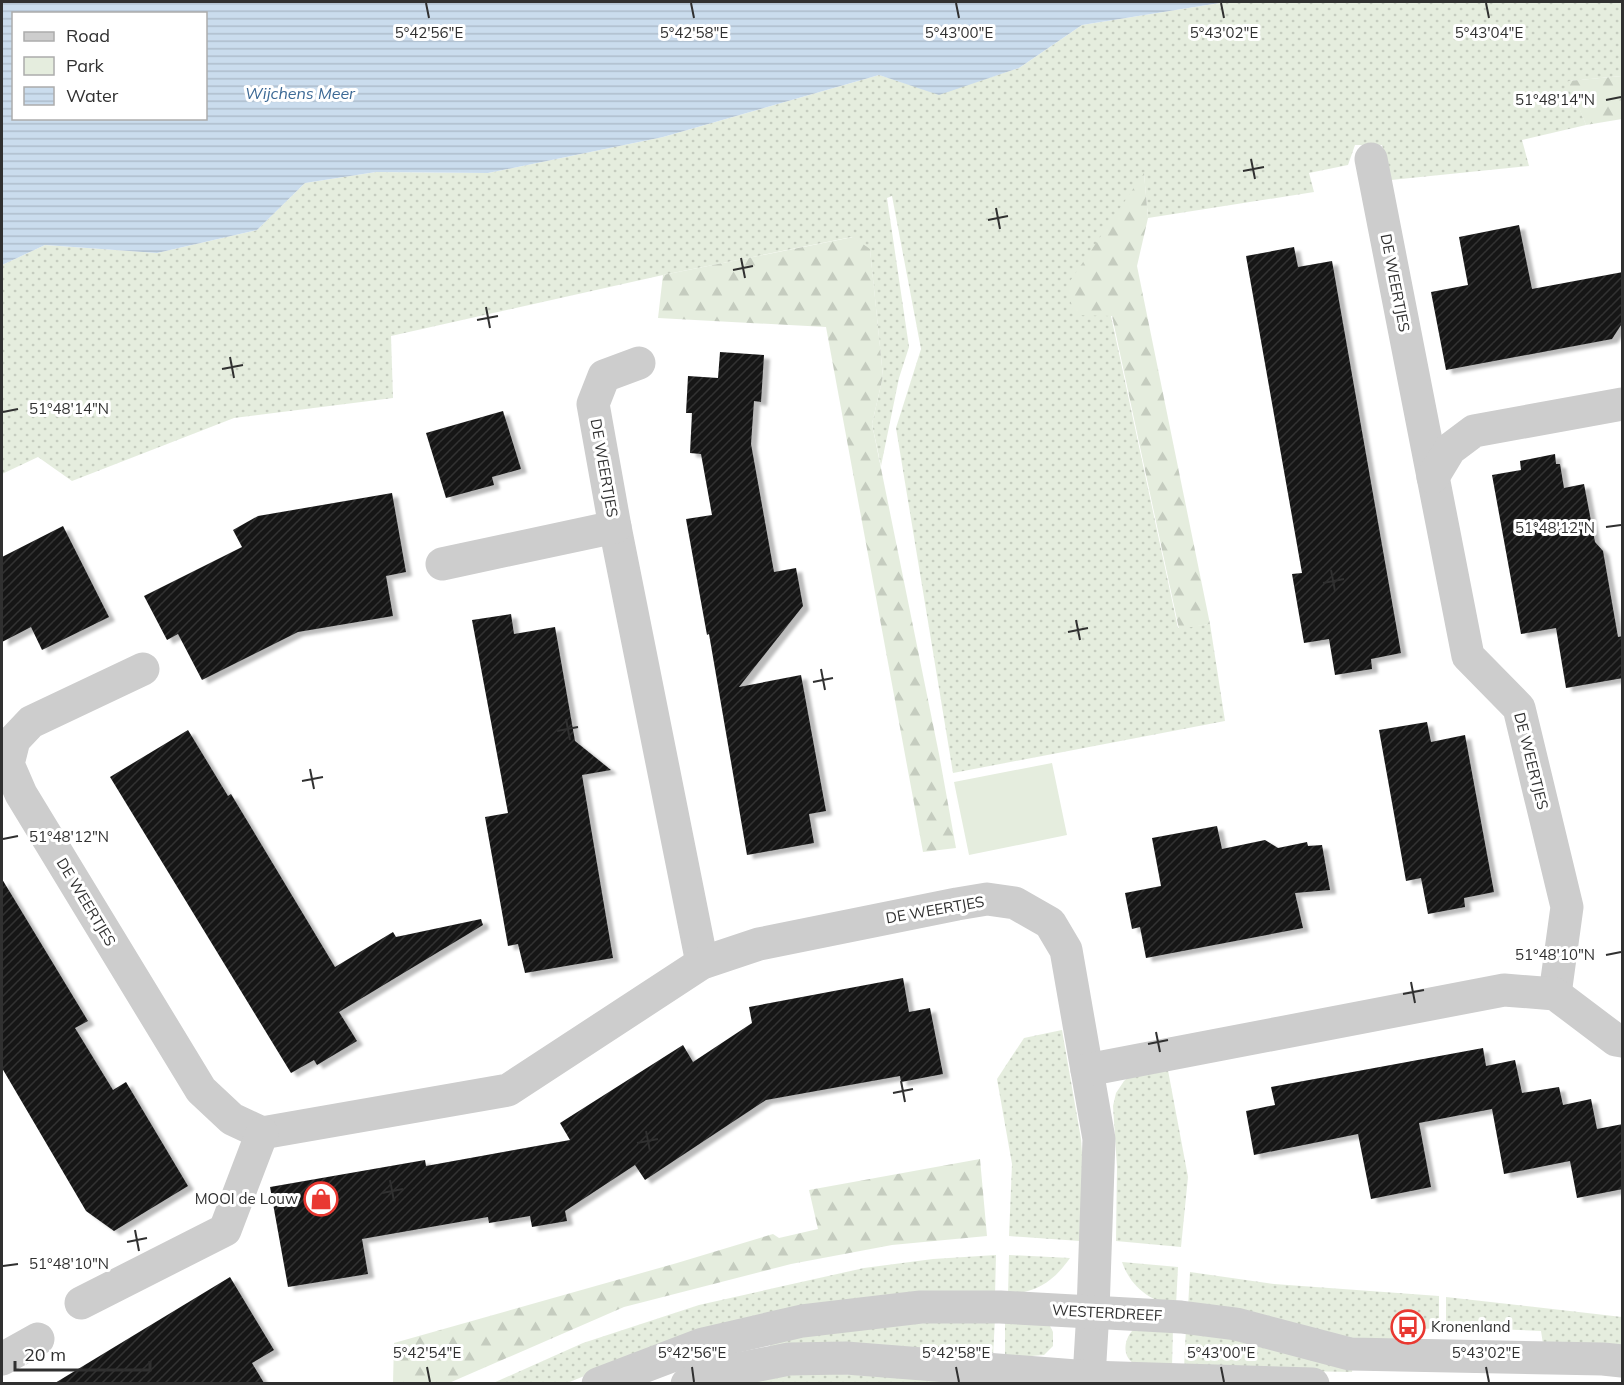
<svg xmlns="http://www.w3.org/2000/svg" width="1624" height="1385" viewBox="0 0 1624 1385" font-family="Mulish,sans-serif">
	<defs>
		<pattern id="grass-dots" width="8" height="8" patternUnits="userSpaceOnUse" patternTransform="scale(1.5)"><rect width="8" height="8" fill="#e5edde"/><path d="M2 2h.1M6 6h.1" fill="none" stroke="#c5ccbf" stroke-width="1.8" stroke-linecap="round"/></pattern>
		<pattern id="forest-firs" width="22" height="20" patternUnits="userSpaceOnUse" patternTransform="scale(1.5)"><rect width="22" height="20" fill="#e5edde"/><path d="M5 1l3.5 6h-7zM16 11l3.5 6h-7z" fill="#c5ccbf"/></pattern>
		<pattern id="water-rules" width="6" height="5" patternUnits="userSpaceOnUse" patternTransform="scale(1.5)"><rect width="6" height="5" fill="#cadced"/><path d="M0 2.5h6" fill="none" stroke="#aebdcc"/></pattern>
		<pattern id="building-hatch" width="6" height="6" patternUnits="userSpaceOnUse" patternTransform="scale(1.5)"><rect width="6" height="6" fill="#171717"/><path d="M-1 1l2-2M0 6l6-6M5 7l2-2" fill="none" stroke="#303030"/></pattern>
		<filter id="shadow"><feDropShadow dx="6" dy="4" stdDeviation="1.5" flood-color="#0004"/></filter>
	</defs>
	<rect width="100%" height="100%" fill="#fff"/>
	<g fill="url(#grass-dots)">
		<polygon points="1226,2 1622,2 1622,76 1569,81 1586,125 1522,140 1529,166 1391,180 1382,145 1355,145 1348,165 1309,173 1314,192 1148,218 1144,174 1111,316 1178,628 1210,624 1225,721 953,773 896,428 921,349 892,196 887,198 909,347 899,378 881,466 872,424 883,376 870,250 852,237 663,275 391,336 393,398 234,418 72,481 38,457 2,474 2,265 45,245 157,253 257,230 305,183 376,172 488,173 663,137 879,75 939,94 1019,68 1082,25"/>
		<polygon points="1062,1030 1081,1139 1084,1180 1080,1241 1009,1236 1012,1164 997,1079 1024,1038"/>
		<polygon points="1167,1065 1188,1177 1181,1247 1116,1241 1117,1167 1113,1106 1116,1093 1124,1081 1134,1072"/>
		<polygon points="996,1255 995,1296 637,1355 567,1383 491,1384 583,1343 699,1305 864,1268 933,1259"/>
		<path d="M 1009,1255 L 1070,1258 C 1052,1283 1038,1291 1008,1295 Z"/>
		<path d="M 1122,1262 L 1178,1267 L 1176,1305 C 1151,1303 1130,1286 1122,1262 Z"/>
		<polygon points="1190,1272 1274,1284 1439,1296 1439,1329 1405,1328 1405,1342 1349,1340 1188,1307"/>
		<polygon points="1446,1297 1622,1317 1622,1350 1543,1344 1541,1331 1446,1327"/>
		<polygon points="1005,1317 1050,1326 1053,1332 1053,1346 1044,1355 1005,1358"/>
		<polygon points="995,1318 993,1357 770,1349 770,1340 812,1331"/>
		<path d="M 1135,1328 L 1173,1328 L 1172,1367 C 1164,1367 1145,1368 1137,1365 C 1120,1358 1124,1337 1135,1328 Z"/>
		<polygon points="1186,1328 1353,1363 1352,1372 1184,1369"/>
		<polygon points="781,1370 992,1384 724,1384"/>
	</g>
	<g fill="url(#forest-firs)">
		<polygon points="1622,76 1622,119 1586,125 1568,81"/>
		<polygon points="1144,173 1148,218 1137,266 1210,624 1179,629 1112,316 1075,315 1066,287"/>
		<polygon points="853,237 870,249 883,376 872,424 939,754 956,848 923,852 826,327 658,318 663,275"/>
		<polygon points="980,1159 987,1236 892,1245 791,1264 624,1307 449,1383 393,1383 394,1343 677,1263 773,1234 779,1238 818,1229 809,1190"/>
	</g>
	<polygon fill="#e5edde" points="1052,763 1067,835 969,855 954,782"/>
	<path fill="url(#water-rules)" fill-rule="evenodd" d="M 2,2 L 1226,2 L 1082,25 L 1019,68 L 939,95 L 879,75 L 663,137 L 488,173 L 376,172 L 305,183 L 257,230 L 157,253 L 45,245 L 2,265 ZM 14,14 L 206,14 L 206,118 L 14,118 Z"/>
	<g fill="url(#building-hatch)" filter="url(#shadow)">
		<polygon points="1519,225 1532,289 1623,272 1623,322 1612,339 1446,370 1431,292 1468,285 1459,237"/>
		<polygon points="1294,247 1298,267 1332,261 1401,653 1371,659 1372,669 1335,675 1329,639 1304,643 1292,574 1302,573 1246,256"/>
		<polygon points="720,352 764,355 761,402 754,401 751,444 774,572 796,568 803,606 739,687 801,675 826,811 809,814 814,843 747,855 709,634 707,635 686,519 712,515 701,454 690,453 692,413 686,413 688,376 718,378"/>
		<polygon points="503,411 521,469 492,477 494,485 446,498 426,433"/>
		<polygon points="1555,454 1556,464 1560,464 1564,488 1584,484 1595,542 1603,551 1618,637 1623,636 1623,678 1566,688 1556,628 1521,634 1492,475 1521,470 1520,461"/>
		<polygon points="392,493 406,572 386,576 393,616 298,632 202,680 178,634 167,640 144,596 242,547 233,530 258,516"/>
		<polygon points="63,526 109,617 42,650 31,627 2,642 2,557"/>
		<polygon points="511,614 514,634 555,627 575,741 611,770 582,775 613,958 525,973 518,944 508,946 485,817 508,813 472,620"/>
		<polygon points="1427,722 1431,742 1465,735 1494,892 1464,898 1465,907 1428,914 1421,878 1406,881 1379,730"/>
		<polygon points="188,730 228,796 231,794 335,967 393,932 396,937 481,919 483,925 339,1012 357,1041 317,1065 314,1060 291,1073 110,777"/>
		<polygon points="1217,826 1222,849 1265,840 1278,848 1307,842 1308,846 1322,845 1330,890 1295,893 1303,928 1146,958 1140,927 1132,929 1125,893 1161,886 1152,838"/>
		<polygon points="2,879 88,1021 75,1028 113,1090 126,1082 188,1186 114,1231 86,1211 2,1068"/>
		<polygon points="903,978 909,1012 930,1008 943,1074 901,1082 900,1076 766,1100 645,1180 635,1165 565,1211 567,1221 532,1227 530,1216 489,1223 488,1217 362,1239 368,1274 288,1287 270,1187 425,1160 426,1166 570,1140 560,1123 683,1045 693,1062 752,1023 749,1007"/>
		<polygon points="1483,1048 1486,1066 1515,1060 1522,1093 1559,1087 1563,1105 1591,1099 1597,1129 1623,1124 1623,1189 1577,1198 1570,1161 1504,1174 1492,1109 1419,1123 1431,1187 1371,1199 1358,1134 1254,1155 1246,1111 1275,1105 1271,1087"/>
		<polygon points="230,1277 274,1350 252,1363 264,1383 55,1383"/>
	</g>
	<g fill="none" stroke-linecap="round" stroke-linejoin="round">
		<g stroke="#cdcdcd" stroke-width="33">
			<polyline points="1371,159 1468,656 1519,708 1567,907 1555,994"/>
			<polyline points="639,363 604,376 593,404 615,527 702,963"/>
			<polyline points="1433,477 1450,449 1474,431 1622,404"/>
			<polyline points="442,564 615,527"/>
			<polyline points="143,669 31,722 14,740 8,764 21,794 201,1090 232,1119 262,1133 508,1090 702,963 759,944 957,904 987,899 1015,903 1050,923 1066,950 1099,1139 1093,1311"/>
			<polyline points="1087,1070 1504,990 1555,994 1616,1040 1622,1041"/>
			<polyline points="81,1303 225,1230 262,1133"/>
			<polyline points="2,1359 38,1339"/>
		</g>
		<g stroke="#cdcdcd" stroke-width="33">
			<polyline points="1089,1377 1093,1311"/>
			<polyline points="598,1384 703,1344 802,1321 921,1307 1000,1307 1181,1317 1236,1324 1350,1354 1603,1359 1622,1361"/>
			<polyline points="687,1384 718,1373 789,1359 846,1358 1089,1377 1313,1384"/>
		</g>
	</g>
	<path fill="none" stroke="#303030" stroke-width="2" d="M 426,3 L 429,18M 691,3 L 694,18M 956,3 L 959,18M 1221,3 L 1224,18M 1486,3 L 1489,18M 1606,100 L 1621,97M 1251,159 L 1255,179M 1243,171 L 1264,167M 996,208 L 1000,229M 988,220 L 1008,216M 741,258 L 745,278M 733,270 L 753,266M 486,307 L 490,328M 477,320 L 498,316M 230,357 L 234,378M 222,369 L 243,365M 3,412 L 18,409M 1606,527 L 1621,525M 1331,570 L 1335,591M 1323,583 L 1344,579M 1076,620 L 1080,640M 1068,632 L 1088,628M 821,669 L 825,690M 813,682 L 833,678M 566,719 L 570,740M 557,731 L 578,727M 310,769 L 314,789M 302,781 L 323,777M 3,839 L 18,836M 1606,955 L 1621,952M 1411,982 L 1415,1003M 1403,994 L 1424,990M 1156,1032 L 1160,1052M 1148,1044 L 1168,1040M 901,1081 L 905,1102M 893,1093 L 913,1089M 646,1131 L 650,1151M 637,1143 L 658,1139M 390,1180 L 394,1201M 382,1193 L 403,1189M 135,1230 L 139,1251M 127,1242 L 147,1238M 3,1266 L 18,1264M 427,1367 L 430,1382M 692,1367 L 694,1382M 956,1367 L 959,1382M 1221,1367 L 1224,1382M 1486,1367 L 1489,1382"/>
	<defs>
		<g id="shop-ring" transform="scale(1.725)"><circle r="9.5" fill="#fff" stroke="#e93831" stroke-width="1.5"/><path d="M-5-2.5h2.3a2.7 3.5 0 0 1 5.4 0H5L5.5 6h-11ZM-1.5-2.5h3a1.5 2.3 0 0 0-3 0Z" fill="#e93831"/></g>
		<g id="bus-ring" transform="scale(1.725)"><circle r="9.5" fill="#fff" stroke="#e93831" stroke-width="1.5"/><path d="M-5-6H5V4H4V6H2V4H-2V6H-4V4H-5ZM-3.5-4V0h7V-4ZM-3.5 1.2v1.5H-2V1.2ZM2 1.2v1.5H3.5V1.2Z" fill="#e93831"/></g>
	</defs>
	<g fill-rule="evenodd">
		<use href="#shop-ring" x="321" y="1199"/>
		<use href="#bus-ring" x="1408" y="1327"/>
	</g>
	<g text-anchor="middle" stroke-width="6" stroke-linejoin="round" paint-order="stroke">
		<g font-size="15" fill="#303030" stroke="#fff">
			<text transform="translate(1395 283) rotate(79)" y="5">DE WEERTJES</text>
			<text transform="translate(604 468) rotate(80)" y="5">DE WEERTJES</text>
			<text transform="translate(1531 761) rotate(76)" y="5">DE WEERTJES</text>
			<text transform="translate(86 902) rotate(59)" y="5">DE WEERTJES</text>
			<text transform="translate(935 910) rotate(-10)" y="5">DE WEERTJES</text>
			<text transform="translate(1107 1313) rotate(3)" y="5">WESTERDREEF</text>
		</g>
		<g font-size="15" fill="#303030" stroke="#fff" text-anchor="end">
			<text x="298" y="1204">MOOI de Louw</text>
			<text x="1431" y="1332" text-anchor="start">Kronenland</text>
		</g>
		<g font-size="16" font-style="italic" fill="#3c6995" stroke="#fff">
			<text x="300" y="99">Wijchens Meer</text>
		</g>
	</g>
	<g font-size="15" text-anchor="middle" fill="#303030" stroke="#fff" stroke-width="6" stroke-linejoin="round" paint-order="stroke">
		<text x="429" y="38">5°42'56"E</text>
		<text x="694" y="38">5°42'58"E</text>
		<text x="959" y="38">5°43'00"E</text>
		<text x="1224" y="38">5°43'02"E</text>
		<text x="1489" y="38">5°43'04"E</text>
		<text x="1555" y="105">51°48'14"N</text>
		<text x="69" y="414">51°48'14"N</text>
		<text x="1555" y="533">51°48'12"N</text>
		<text x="69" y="842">51°48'12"N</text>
		<text x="1555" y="960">51°48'10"N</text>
		<text x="69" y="1269">51°48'10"N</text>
		<text x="427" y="1358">5°42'54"E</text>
		<text x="692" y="1358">5°42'56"E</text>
		<text x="956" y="1358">5°42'58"E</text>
		<text x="1221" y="1358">5°43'00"E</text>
		<text x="1486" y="1358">5°43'02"E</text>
	</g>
	<rect width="1624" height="1385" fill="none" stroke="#303030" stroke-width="6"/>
	<rect x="12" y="12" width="195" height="108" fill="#ffffff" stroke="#acacac" stroke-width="1.5"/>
	<rect x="24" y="32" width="30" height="9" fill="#cdcdcd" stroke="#acacac" stroke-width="1.5"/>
	<text x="66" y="42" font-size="18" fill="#303030">Road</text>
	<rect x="24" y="57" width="30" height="18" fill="#e5edde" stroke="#acacac" stroke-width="1.5"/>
	<text x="66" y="72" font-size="18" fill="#303030">Park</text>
	<rect x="24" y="87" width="30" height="18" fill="url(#water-rules)" stroke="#acacac" stroke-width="1.5"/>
	<text x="66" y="102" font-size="18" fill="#303030">Water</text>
	<path d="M15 1361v9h135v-9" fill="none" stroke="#303030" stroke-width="3"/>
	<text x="24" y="1361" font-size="18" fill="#303030" stroke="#ffffff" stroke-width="4.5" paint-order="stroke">20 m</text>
</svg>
